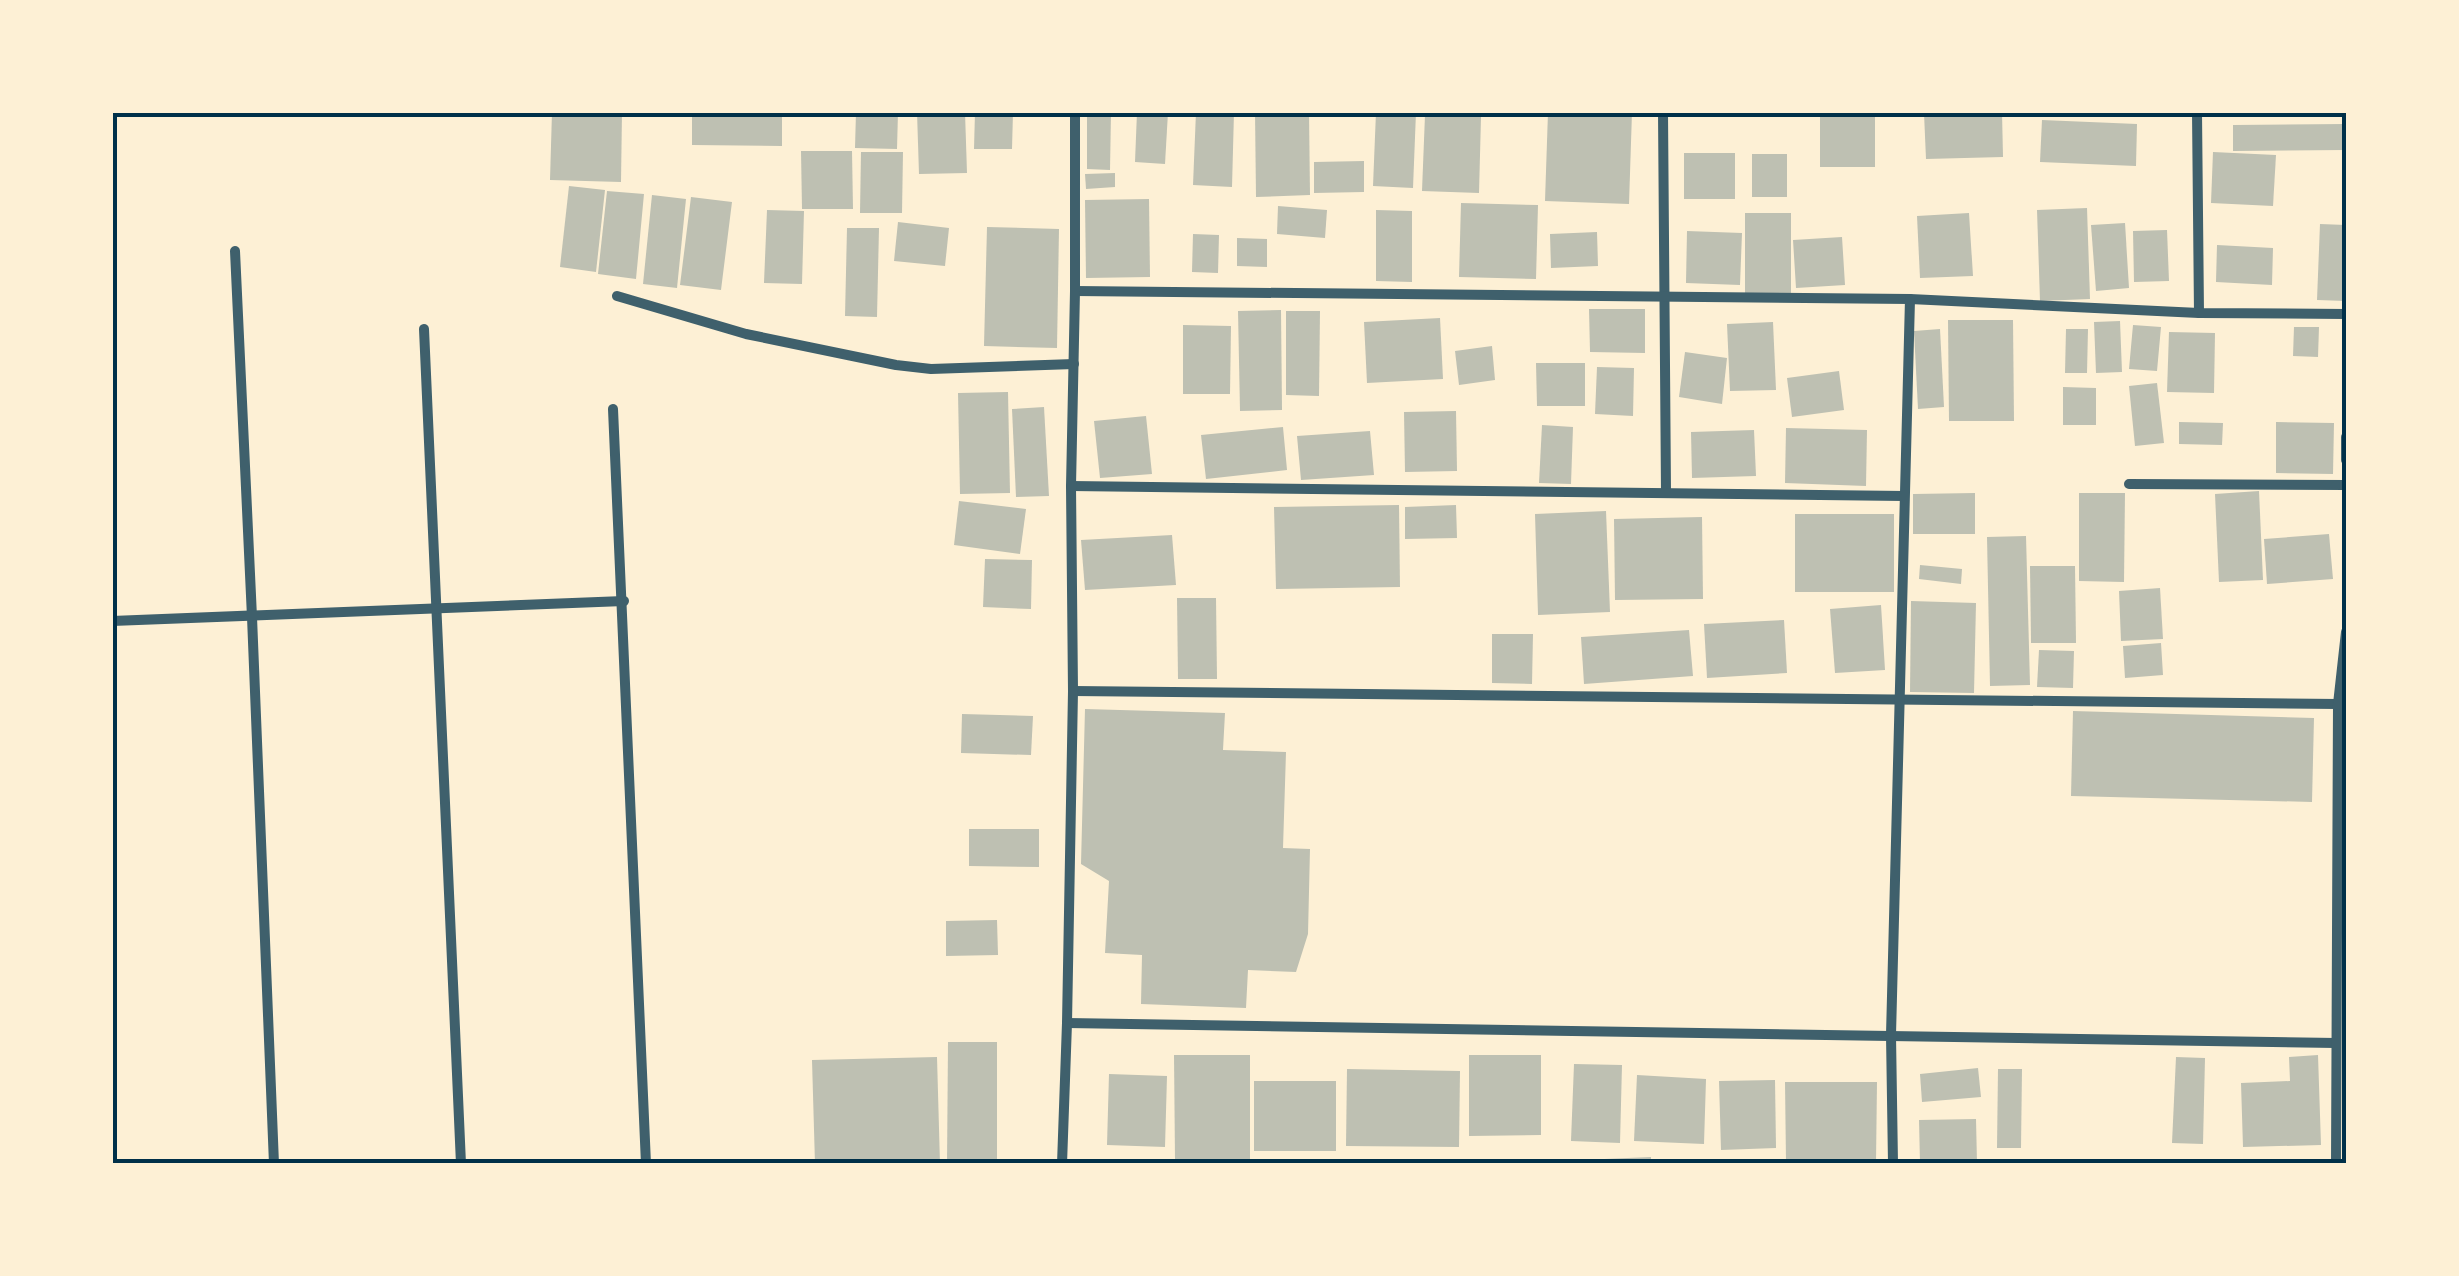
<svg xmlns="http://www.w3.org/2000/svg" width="2459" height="1276" viewBox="0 0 2459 1276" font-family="Manrope,sans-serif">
	<rect width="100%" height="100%" fill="#fdf0d5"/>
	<g fill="#bec0b2">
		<polygon points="552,112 622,112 621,182 550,180"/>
		<polygon points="692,112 782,112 782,146 692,145"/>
		<polygon points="856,112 898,112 897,149 855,148"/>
		<polygon points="917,112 965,112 967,173 919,174"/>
		<polygon points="975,112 1013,112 1012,149 974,149"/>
		<polygon points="1087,112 1111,112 1110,170 1087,169"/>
		<polygon points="1137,112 1168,112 1165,164 1135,162"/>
		<polygon points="1196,112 1234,112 1232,187 1193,185"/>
		<polygon points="1255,112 1309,112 1310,195 1256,197"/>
		<polygon points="1376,112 1416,112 1413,188 1373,186"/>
		<polygon points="1548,112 1632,112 1629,204 1545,201"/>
		<polygon points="1937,112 2002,112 2003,157 1926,159 1924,113"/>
		<polygon points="1820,113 1875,114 1875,167 1820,167"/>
		<polygon points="1425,115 1481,117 1479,193 1422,191"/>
		<polygon points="2042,120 2137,124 2136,166 2040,162"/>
		<polygon points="2345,124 2345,150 2233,151 2233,125"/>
		<polygon points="801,151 852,151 853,209 802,209"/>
		<polygon points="861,152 903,152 902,213 860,213"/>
		<polygon points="2213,152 2276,155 2273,206 2211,203"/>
		<rect x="1684" y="153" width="51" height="46"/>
		<rect x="1752" y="154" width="35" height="43"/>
		<polygon points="1364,161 1364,192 1314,193 1314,162"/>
		<polygon points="1115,173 1115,187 1086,189 1085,174"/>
		<polygon points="569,186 605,190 596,272 560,267"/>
		<polygon points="607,191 644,194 636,279 598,274"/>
		<polygon points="652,195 686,199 677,288 643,284"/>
		<polygon points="691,197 732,202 721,290 680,285"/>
		<polygon points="1149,199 1150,277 1086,278 1085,200"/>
		<polygon points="1461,203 1538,205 1536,279 1459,277"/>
		<polygon points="1278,206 1327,210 1325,238 1277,234"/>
		<polygon points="2087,208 2090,299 2040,301 2037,210"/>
		<polygon points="767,210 804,211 802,284 764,283"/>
		<polygon points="1376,210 1412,211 1412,282 1376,281"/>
		<polygon points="1745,213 1791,213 1791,295 1745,294"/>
		<polygon points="1969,213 1973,276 1920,278 1917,216"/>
		<polygon points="898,222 949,228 945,266 894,261"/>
		<polygon points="2125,223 2129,288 2096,291 2091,225"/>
		<polygon points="2320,224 2346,225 2346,301 2317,300"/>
		<polygon points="987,227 1059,229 1057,348 984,346"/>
		<polygon points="847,228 879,228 877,317 845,316"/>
		<polygon points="2167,230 2169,281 2134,282 2133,231"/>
		<polygon points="1687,231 1742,233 1740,285 1686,283"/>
		<polygon points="1597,232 1598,266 1551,268 1550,234"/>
		<polygon points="1193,234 1219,235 1218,273 1192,272"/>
		<polygon points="1842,237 1845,285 1796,288 1793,240"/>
		<polygon points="1237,238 1267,239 1267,267 1237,266"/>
		<polygon points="2217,245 2273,248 2272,285 2216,282"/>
		<polygon points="1589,309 1645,309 1645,353 1590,352"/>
		<polygon points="1281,310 1282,410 1240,411 1238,311"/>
		<polygon points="1286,311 1320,311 1319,396 1286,395"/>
		<polygon points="1440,318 1443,379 1367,383 1364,322"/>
		<polygon points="1948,320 2013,320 2014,421 1949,421"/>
		<polygon points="2120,321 2122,372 2096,373 2094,322"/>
		<polygon points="1773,322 1776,390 1730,391 1727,324"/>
		<polygon points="1183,325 1231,326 1230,394 1183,394"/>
		<polygon points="2133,325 2161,327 2157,371 2129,369"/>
		<polygon points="2294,327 2319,327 2318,357 2293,356"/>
		<polygon points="1940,329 1944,407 1918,409 1914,331"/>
		<polygon points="2066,329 2088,329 2087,373 2065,373"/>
		<polygon points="2169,332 2215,333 2214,393 2167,392"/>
		<polygon points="1492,346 1495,380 1459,385 1455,351"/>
		<polygon points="1685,352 1727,358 1722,404 1679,397"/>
		<polygon points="1536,363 1585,363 1585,406 1537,406"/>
		<polygon points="1597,367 1634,368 1633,416 1595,414"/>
		<polygon points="1839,371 1844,410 1792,417 1787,378"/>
		<polygon points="2157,383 2164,443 2135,446 2129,386"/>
		<polygon points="2063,387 2096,388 2096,425 2063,425"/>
		<polygon points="1008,392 1010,493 960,494 958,393"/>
		<polygon points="1044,407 1049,496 1016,497 1012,409"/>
		<polygon points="1456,411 1457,471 1405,472 1404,412"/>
		<polygon points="1146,416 1152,474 1100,478 1094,421"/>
		<polygon points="2179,422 2223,423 2222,445 2179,444"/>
		<polygon points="2276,422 2334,423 2333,474 2276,473"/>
		<polygon points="1542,425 1573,427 1571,484 1539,483"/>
		<polygon points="1283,427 1287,470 1206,479 1201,435"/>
		<polygon points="1786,428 1867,430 1866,486 1785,483"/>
		<polygon points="1754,430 1756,476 1692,478 1691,432"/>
		<polygon points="1370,431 1374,475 1301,480 1297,436"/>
		<polygon points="2259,491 2263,580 2219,582 2215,494"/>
		<polygon points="1975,493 1975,534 1913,534 1913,494"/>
		<polygon points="2079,493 2125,493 2124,582 2079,581"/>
		<polygon points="959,501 1026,509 1020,554 954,545"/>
		<polygon points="1399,505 1400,587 1276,589 1274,507"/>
		<polygon points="1456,505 1457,538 1405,539 1405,507"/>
		<polygon points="1606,511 1610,612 1538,615 1535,514"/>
		<rect x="1795" y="514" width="99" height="78"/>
		<polygon points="1702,517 1703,599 1615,600 1614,519"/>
		<polygon points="2329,534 2333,579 2267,584 2264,539"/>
		<polygon points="1172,535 1176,585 1085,590 1081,540"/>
		<polygon points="2026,536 2030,685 1990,686 1987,537"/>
		<polygon points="985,559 1032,560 1031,609 983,607"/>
		<polygon points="1920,565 1962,569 1961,584 1919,579"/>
		<polygon points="2030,566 2075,566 2076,643 2031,643"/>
		<polygon points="2160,588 2163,639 2121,641 2119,591"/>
		<polygon points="1177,598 1216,598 1217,679 1178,679"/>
		<polygon points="1911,601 1976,603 1974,693 1910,692"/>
		<polygon points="1881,605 1885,670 1835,673 1830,609"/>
		<polygon points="1784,620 1787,673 1707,678 1704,624"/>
		<polygon points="1689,630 1693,676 1584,684 1581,637"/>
		<polygon points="1492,634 1533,634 1532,684 1492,683"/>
		<polygon points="2161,643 2163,675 2125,678 2123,646"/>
		<polygon points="2039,650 2074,651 2073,688 2037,687"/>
		<polygon points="1085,709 1225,713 1223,750 1286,752 1283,848 1310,849 1308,934 1296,972 1248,970 1246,1008 1141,1004 1142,955 1105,953 1109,881 1081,864"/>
		<polygon points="2073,711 2314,718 2312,802 2071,796"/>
		<polygon points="962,714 1033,716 1031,755 961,753"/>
		<polygon points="969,829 1039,829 1039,867 969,866"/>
		<polygon points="997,920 998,955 946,956 946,921"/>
		<polygon points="948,1042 997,1042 997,1164 947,1164"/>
		<polygon points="1174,1055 1250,1055 1250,1159 1175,1160"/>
		<polygon points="1469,1055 1541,1055 1541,1135 1469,1136"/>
		<polygon points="2318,1055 2321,1145 2243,1147 2241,1083 2290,1081 2289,1057"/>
		<polygon points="937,1057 940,1164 815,1164 812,1060"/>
		<polygon points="2176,1057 2205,1058 2203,1144 2172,1143"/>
		<polygon points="1574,1064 1622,1065 1620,1143 1571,1141"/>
		<polygon points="1978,1068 1981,1097 1922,1102 1920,1074"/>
		<polygon points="1347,1069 1460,1071 1459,1147 1346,1146"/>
		<polygon points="1998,1069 2022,1069 2021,1148 1997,1148"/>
		<polygon points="1109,1074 1167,1076 1165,1147 1107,1145"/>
		<polygon points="1637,1075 1706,1079 1704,1144 1634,1141"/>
		<polygon points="1775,1080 1776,1148 1721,1150 1719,1081"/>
		<rect x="1254" y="1081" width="82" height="70"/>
		<polygon points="1785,1082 1877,1082 1876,1162 1786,1162"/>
		<polygon points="1976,1119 1977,1163 1920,1163 1919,1120"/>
		<polygon points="1651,1157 1651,1164 1581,1164 1581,1160"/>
	</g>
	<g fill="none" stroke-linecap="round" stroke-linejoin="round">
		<g stroke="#3f606c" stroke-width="10">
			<polyline points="1663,112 1666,492"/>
			<polyline points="2197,112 2199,313"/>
			<polyline points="235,251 252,617 274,1164"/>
			<polyline points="1075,291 1910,299 2199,313 2346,314"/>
			<polyline points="617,296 746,334 896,365 931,369 1074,364"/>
			<polyline points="424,329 461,1164"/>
			<polyline points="613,409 646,1164"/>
			<polyline points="2346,437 2346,460"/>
			<polyline points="2129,484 2346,485"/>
			<polyline points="1071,486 1904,496"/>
			<polyline points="112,621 624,601"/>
			<polyline points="1073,691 2338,704"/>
			<polyline points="1067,1023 2336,1043"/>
			<polyline points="1062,1164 1067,1023 1073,691 1071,486 1075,291 1075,112"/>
			<polyline points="1893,1164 1891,1035 1910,299"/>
			<polyline points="2336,1164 2338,704 2346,632"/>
		</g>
	</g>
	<rect width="2459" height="1276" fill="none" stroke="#fdf0d5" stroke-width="230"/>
	<rect x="115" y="115" width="2229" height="1046" fill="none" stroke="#003049" stroke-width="4"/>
</svg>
